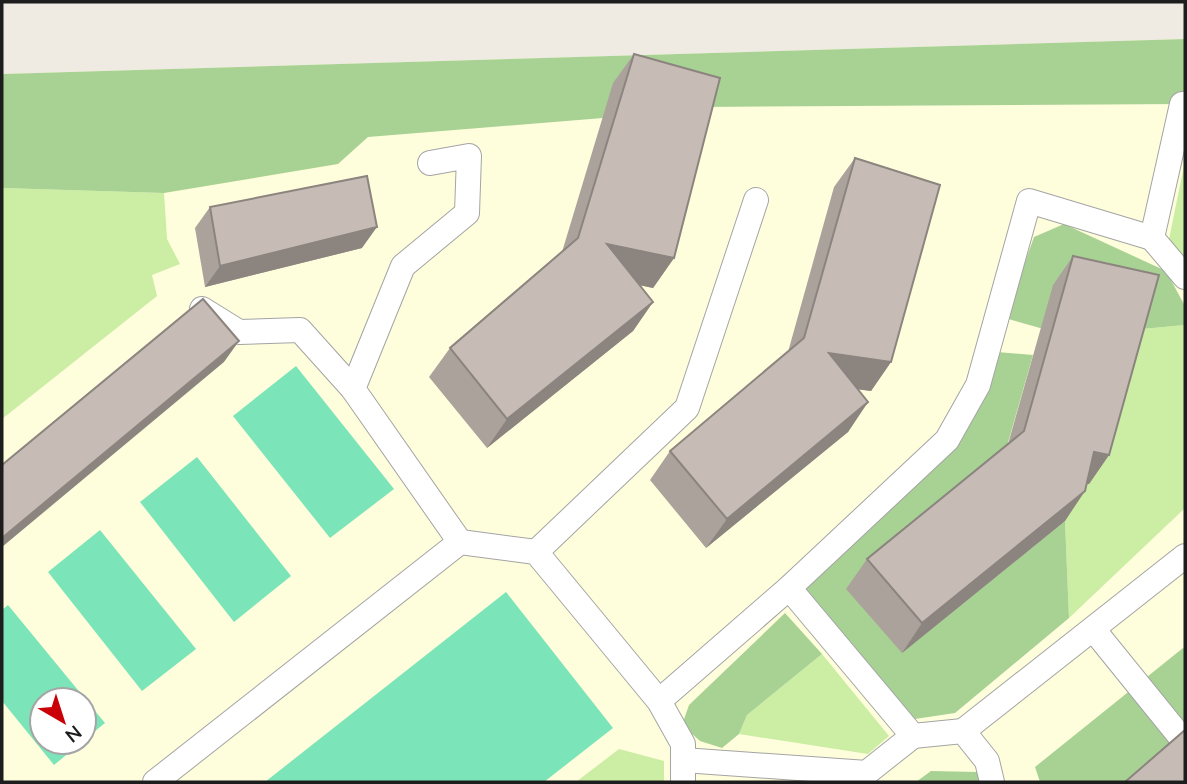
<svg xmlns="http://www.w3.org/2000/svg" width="1187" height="784" viewBox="0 0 1187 784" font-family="'Nunito Sans',sans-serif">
	<rect width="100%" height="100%" fill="#efebe2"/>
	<path fill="#fffedc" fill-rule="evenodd" d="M 1185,39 L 1185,782 L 2,782 L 2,74 ZM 42,700 L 84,700 L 84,742 L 42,742 Z"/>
	<g fill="#cbeda4">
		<polygon points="1185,161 1185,277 1166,254"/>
		<polygon points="2,188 164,193 167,239 180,264 152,275 157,296 2,419"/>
		<polygon points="1185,325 1185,508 1069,618 1065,521 1073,482 1089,484 1131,330"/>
		<polygon points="822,654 889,736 868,754 739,734 747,715"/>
		<polygon points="619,749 664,761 664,782 576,782"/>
	</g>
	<g fill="#a8d294">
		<polygon points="1185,39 1185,104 700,107 603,118 368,137 338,164 164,193 2,188 2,74"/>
		<polygon points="1064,224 1166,271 1185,306 1185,325 1131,330 1040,328 1005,318 1034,237"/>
		<polygon points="997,352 1033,355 1003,460 902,652 1065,521 1069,618 955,713 915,719 799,584 946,456"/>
		<polygon points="785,613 822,654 747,715 739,734 722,748 700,741 682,725 689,705"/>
		<polygon points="1183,648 1185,650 1185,741 1137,782 1040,782 1035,767"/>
		<polygon points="931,771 978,772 981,782 916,782"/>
	</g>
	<g fill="#7be4b8">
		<polygon points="296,366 394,489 330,538 233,416"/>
		<polygon points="197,457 291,576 234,622 140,502"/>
		<polygon points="100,530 196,649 142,691 48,572"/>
		<polygon points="506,592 613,728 544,782 265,782"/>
		<polygon points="8,605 105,723 84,740 84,700 42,700 42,742 82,742 54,765 2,701 2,610"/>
	</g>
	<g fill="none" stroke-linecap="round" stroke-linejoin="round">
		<g stroke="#a4a4a4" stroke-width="26">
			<g id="lane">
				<polyline points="430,163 469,156 467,213 403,266 353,389 460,542"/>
				<polyline points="1152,238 1185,277"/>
				<polyline points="202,309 239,332 300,330 353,389"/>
				<polyline points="536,552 687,408 756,200"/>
				<polyline points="789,588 913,736 855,782"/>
				<polyline points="1093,629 1178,734"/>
				<polyline points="659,701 789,588 947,440 978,385 1029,201 1152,238 1182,104 1185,104"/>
				<polyline points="963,731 1185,556"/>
				<polyline points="913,736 963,731 987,761 992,782"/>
				<polyline points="683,760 867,773"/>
				<polyline points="155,782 460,542 536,552 659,701 683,744 683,782"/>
			</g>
		</g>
		<use href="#lane" stroke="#fff" stroke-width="24"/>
	</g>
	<g fill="#aba29c">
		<polygon points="634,54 674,258 653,288 640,285 653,302 633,331 487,448 429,377 450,348 562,252 613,83"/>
		<polygon points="855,158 891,362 871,391 858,389 868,402 848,432 706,548 650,480 670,451 788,352 834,187"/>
		<polygon points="210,207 362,248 205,287 195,228"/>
		<polygon points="1073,256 1109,455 1089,484 1087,484 1065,521 902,653 846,589 867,559 1008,444 1053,285"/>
	</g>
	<g fill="#8b847f">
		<polygon points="377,227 362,248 205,287 220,266"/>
		<polygon points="607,244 674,258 653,288 586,274"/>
		<polygon points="653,302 633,331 487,448 507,419"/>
		<polygon points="239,341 224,362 2,547 2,538"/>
		<polygon points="829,353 891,362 871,391 808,383"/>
		<polygon points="868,402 848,432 706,548 727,519"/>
		<polygon points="1094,452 1109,455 1089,484 1073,482"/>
		<polygon points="1085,491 1065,521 902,653 922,623"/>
	</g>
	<g fill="#c7bcb5" stroke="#8b847f" stroke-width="2">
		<polygon points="634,54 720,78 674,258 607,244 653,302 507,419 450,348 578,238"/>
		<polygon points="855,158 940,185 891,362 829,353 868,402 727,519 670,451 804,338"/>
		<polygon points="367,176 377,227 220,266 210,207"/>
		<polygon points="1073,256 1159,275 1109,455 1094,452 1085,491 922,623 867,559 1024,431"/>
		<polygon points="203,299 239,341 2,538 2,465"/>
		<polygon points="1185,730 1185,782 1125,782"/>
	</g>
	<rect width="1187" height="784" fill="none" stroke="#1d1d1d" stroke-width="7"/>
	<g transform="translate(63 721) rotate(141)"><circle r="33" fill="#ffffff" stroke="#a5a5a5" stroke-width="2"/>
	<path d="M0-5L12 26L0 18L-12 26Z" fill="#cb0007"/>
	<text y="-10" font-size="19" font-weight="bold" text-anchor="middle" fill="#1d1d1d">N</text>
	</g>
</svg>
